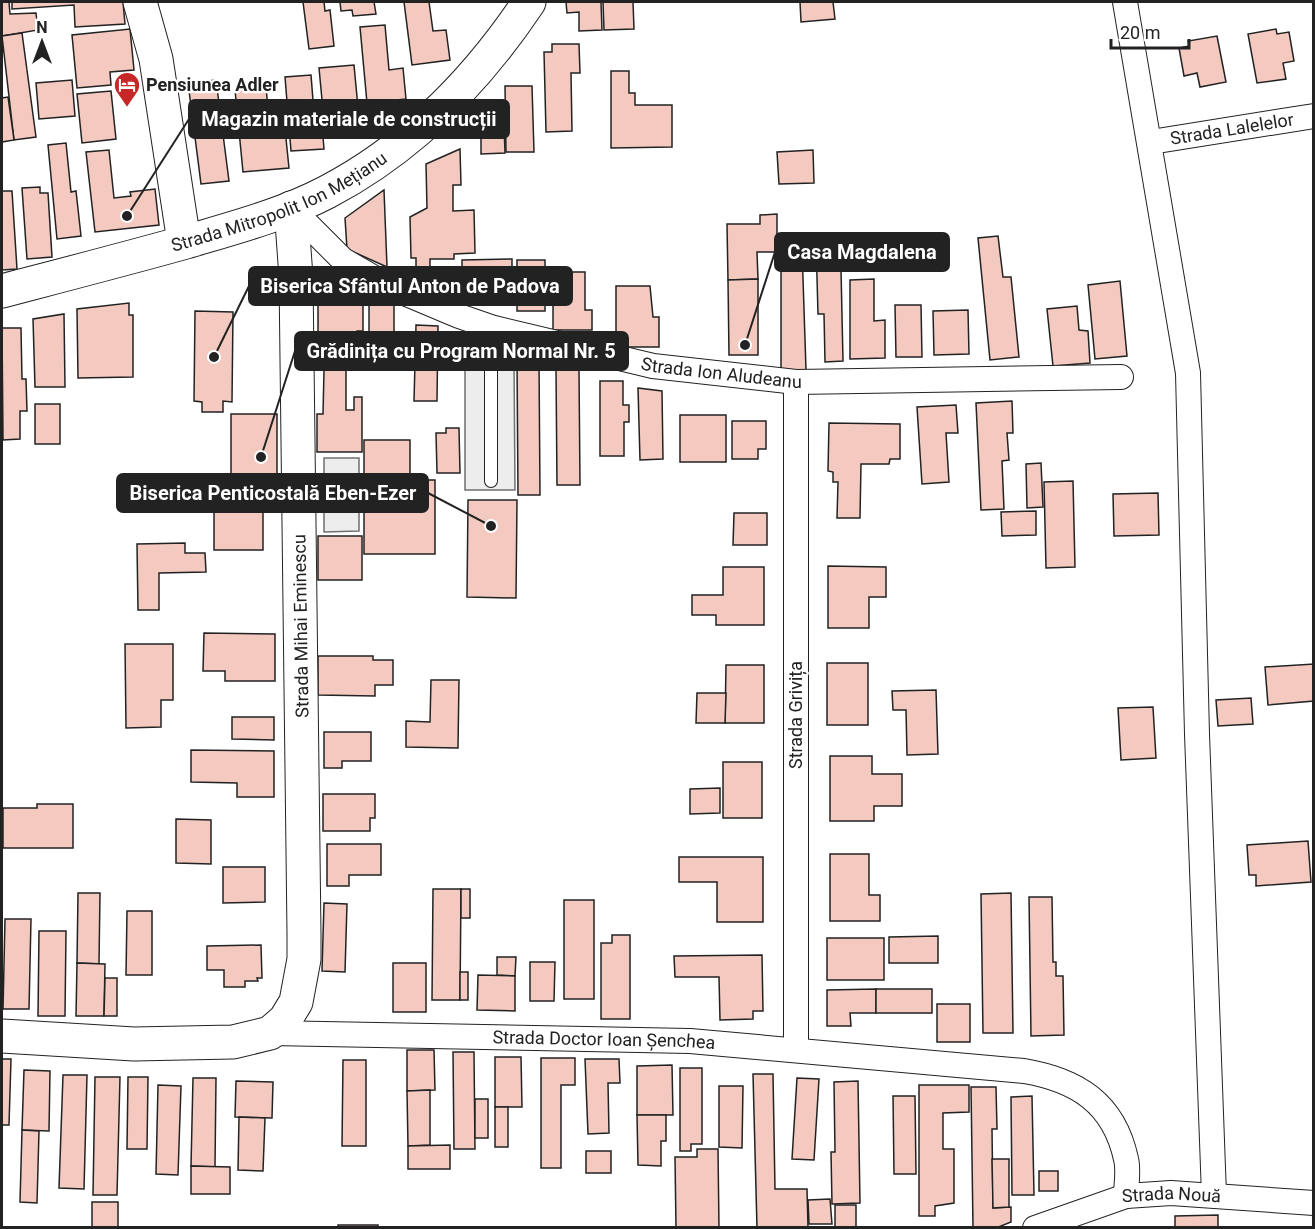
<svg xmlns="http://www.w3.org/2000/svg" width="1315" height="1229" viewBox="0 0 1315 1229" font-family="Roboto,sans-serif">
	<rect width="100%" height="100%" fill="#fff"/>
	<g fill="#ededed" stroke="#6f6f6f" stroke-width="1.5">
		<polygon points="465,344 514,360 515,490 465,490"/>
		<polygon points="324,458 359,458 359,531 324,532"/>
	</g>
	<g fill="#f3c9c0" stroke="#222" stroke-width="1.5">
		<polygon points="2,2 9,2 10,14 36,13 38,30 2,36"/>
		<polygon points="12,2 123,2 125,24 75,27 74,5 12,9"/>
		<polygon points="303,2 324,2 325,11 330,10 334,46 309,49"/>
		<polygon points="340,2 374,2 376,14 353,16 352,10 341,11"/>
		<polygon points="404,2 429,2 433,31 446,30 450,60 412,65"/>
		<polygon points="566,2 601,2 602,30 579,31 579,12 567,13"/>
		<polygon points="603,2 633,2 634,29 604,30"/>
		<polygon points="800,2 833,2 835,19 801,22"/>
		<polygon points="385,25 389,70 403,68 406,99 367,103 360,27"/>
		<polygon points="130,29 134,70 110,72 111,85 77,88 72,35"/>
		<polygon points="1276,29 1277,34 1289,32 1294,61 1283,63 1286,79 1257,83 1248,34"/>
		<polygon points="22,33 36,137 14,140 2,36"/>
		<polygon points="1217,36 1226,82 1200,87 1197,73 1184,76 1179,48 1189,46 1188,41"/>
		<polygon points="552,44 579,44 580,73 571,73 572,131 546,132 544,52 552,52"/>
		<polygon points="354,65 359,118 324,121 319,68"/>
		<polygon points="611,71 629,71 629,93 635,93 635,105 672,105 672,147 611,148"/>
		<polygon points="311,75 315,125 322,125 324,149 291,151 285,77"/>
		<polygon points="72,80 75,116 39,119 36,83"/>
		<polygon points="216,80 229,181 201,184 188,83"/>
		<polygon points="505,86 532,86 534,152 506,152"/>
		<polygon points="266,87 270,130 285,129 289,168 243,172 235,90"/>
		<polygon points="111,91 116,139 82,143 77,94"/>
		<polygon points="8,97 14,140 2,142 2,98"/>
		<polygon points="504,125 505,153 481,154 481,126"/>
		<polygon points="66,143 71,192 76,191 81,236 57,239 48,145"/>
		<polygon points="460,149 461,185 453,185 453,211 474,210 475,253 454,254 454,259 430,259 430,280 416,280 416,258 411,258 410,217 427,208 426,164"/>
		<polygon points="109,150 114,198 131,196 130,192 155,189 159,225 95,232 86,152"/>
		<polygon points="813,150 814,183 779,184 777,152"/>
		<polygon points="40,187 40,193 48,193 52,257 27,259 22,188"/>
		<polygon points="384,190 387,267 347,249 345,218"/>
		<polygon points="2,191 12,191 17,269 2,270"/>
		<polygon points="777,214 777,252 757,252 758,279 728,280 727,224 760,224 760,215"/>
		<polygon points="998,236 1003,277 1011,277 1019,357 990,360 978,238"/>
		<polygon points="846,241 846,269 841,269 843,361 825,362 824,314 818,314 816,242"/>
		<polygon points="781,248 802,248 806,370 781,371"/>
		<polygon points="512,259 512,301 453,301 452,273 462,273 462,260"/>
		<rect x="517" y="260" width="28" height="51"/>
		<polygon points="318,271 344,271 363,282 363,331 357,331 357,348 336,348 336,338 318,338"/>
		<polygon points="553,272 585,272 585,310 592,310 592,330 553,330"/>
		<polygon points="758,279 758,355 729,355 728,280"/>
		<polygon points="874,279 874,321 885,320 885,358 850,359 850,280"/>
		<polygon points="1120,281 1127,356 1095,359 1088,285"/>
		<polygon points="616,286 650,286 653,317 659,317 659,347 616,347"/>
		<polygon points="129,303 129,315 133,315 133,377 78,378 77,309"/>
		<rect x="369" y="303" width="25" height="47"/>
		<polygon points="895,305 921,305 922,357 896,357"/>
		<polygon points="1077,306 1079,330 1088,331 1090,363 1053,366 1047,309"/>
		<polygon points="968,310 969,354 934,355 933,311"/>
		<polygon points="195,311 233,312 232,402 223,401 223,412 202,412 202,402 194,401"/>
		<polygon points="64,314 65,387 35,387 33,319"/>
		<polygon points="416,325 438,326 437,401 414,401"/>
		<polygon points="2,328 21,328 22,379 26,379 27,411 20,411 20,439 3,440"/>
		<polygon points="517,360 539,360 540,495 518,495"/>
		<polygon points="579,369 580,485 557,485 556,370"/>
		<polygon points="324,370 346,370 346,410 354,410 354,397 362,397 362,452 317,452 317,414 323,414"/>
		<polygon points="600,381 623,381 623,405 629,405 629,422 624,422 624,456 600,456"/>
		<polygon points="638,388 662,391 663,459 640,460"/>
		<polygon points="1012,401 1013,433 1007,433 1009,460 1002,461 1004,509 981,510 976,403"/>
		<rect x="35" y="404" width="25" height="40"/>
		<polygon points="956,405 958,433 946,433 949,482 922,484 917,407"/>
		<rect x="231" y="414" width="46" height="83"/>
		<rect x="680" y="415" width="46" height="47"/>
		<polygon points="732,421 766,421 766,449 758,449 758,459 732,459"/>
		<polygon points="829,423 900,424 900,459 890,459 889,464 861,464 860,518 837,518 838,482 833,482 833,472 828,471"/>
		<polygon points="446,428 459,428 460,473 437,473 436,433 446,433"/>
		<polygon points="364,440 410,440 410,480 435,480 435,554 364,554"/>
		<polygon points="1041,463 1043,507 1027,508 1026,464"/>
		<polygon points="1073,481 1075,567 1046,568 1044,482"/>
		<polygon points="1158,493 1159,535 1114,536 1113,494"/>
		<polygon points="468,500 517,500 516,598 467,597"/>
		<polygon points="227,505 248,505 248,511 263,511 263,550 214,550 214,511 227,511"/>
		<polygon points="1036,511 1036,535 1002,536 1001,512"/>
		<polygon points="734,513 767,513 767,545 733,545"/>
		<rect x="318" y="536" width="44" height="44"/>
		<polygon points="185,543 185,553 205,553 206,572 159,573 159,610 138,610 137,544"/>
		<polygon points="828,566 886,567 886,597 869,597 869,628 828,628"/>
		<polygon points="723,567 764,567 764,625 716,625 716,615 692,615 692,595 723,595"/>
		<polygon points="204,633 275,634 275,681 225,681 225,671 203,671"/>
		<polygon points="125,644 173,644 173,700 161,700 161,727 126,728"/>
		<polygon points="318,656 373,656 373,660 393,660 393,685 375,685 375,696 318,695"/>
		<rect x="827" y="663" width="41" height="62"/>
		<polygon points="1314,664 1314,701 1268,705 1265,667"/>
		<polygon points="726,665 764,665 764,723 725,723"/>
		<polygon points="431,680 459,680 458,748 406,747 406,721 430,722"/>
		<polygon points="936,690 938,754 907,755 906,710 893,710 892,691"/>
		<polygon points="697,693 726,693 725,723 696,723"/>
		<polygon points="1251,698 1253,724 1218,726 1216,700"/>
		<polygon points="1153,707 1156,758 1121,760 1118,708"/>
		<polygon points="232,717 274,717 274,740 232,739"/>
		<polygon points="324,732 371,732 371,761 342,761 342,768 324,768"/>
		<polygon points="191,750 274,751 274,797 237,797 237,783 191,782"/>
		<polygon points="830,756 872,756 872,774 902,774 902,806 874,806 874,821 830,821"/>
		<rect x="723" y="762" width="39" height="56"/>
		<polygon points="720,788 720,813 690,814 690,789"/>
		<polygon points="323,794 375,794 375,818 370,818 370,831 323,831"/>
		<polygon points="37,804 73,804 73,848 3,848 3,808 37,808"/>
		<polygon points="176,819 211,820 211,864 176,863"/>
		<polygon points="1308,841 1311,882 1256,886 1256,875 1249,875 1247,845"/>
		<polygon points="327,844 381,844 381,875 349,875 349,886 327,886"/>
		<polygon points="830,854 869,854 869,895 880,895 880,921 830,921"/>
		<polygon points="679,857 763,857 763,922 717,922 717,882 679,882"/>
		<polygon points="223,867 265,867 265,902 223,903"/>
		<polygon points="433,889 461,889 460,1000 432,1000"/>
		<rect x="461" y="889" width="9" height="29"/>
		<polygon points="78,893 100,893 99,964 77,963"/>
		<polygon points="1011,893 1013,1033 983,1033 981,894"/>
		<polygon points="1029,897 1052,897 1053,962 1056,962 1056,976 1063,976 1064,1035 1031,1036"/>
		<rect x="564" y="900" width="30" height="99"/>
		<polygon points="324,903 347,904 345,972 322,971"/>
		<polygon points="127,911 152,911 152,975 126,975"/>
		<polygon points="5,919 31,919 29,1009 3,1009"/>
		<polygon points="39,931 66,931 65,1016 38,1016"/>
		<polygon points="612,935 630,935 630,1019 601,1019 601,943 612,943"/>
		<polygon points="938,936 938,963 889,963 889,937"/>
		<rect x="827" y="938" width="57" height="42"/>
		<polygon points="261,945 262,978 257,978 258,981 245,981 245,987 224,987 224,970 207,970 207,946"/>
		<polygon points="762,955 763,1011 753,1011 753,1019 720,1020 719,977 675,977 674,956"/>
		<polygon points="497,957 516,957 515,976 497,975"/>
		<polygon points="530,962 555,962 554,1001 530,1001"/>
		<polygon points="77,963 105,964 104,1016 76,1016"/>
		<rect x="393" y="963" width="33" height="49"/>
		<rect x="460" y="972" width="8" height="28"/>
		<polygon points="478,975 515,976 515,1011 477,1010"/>
		<polygon points="105,978 117,978 117,1016 104,1016"/>
		<polygon points="876,989 876,1013 850,1013 851,1026 827,1026 827,990"/>
		<rect x="876" y="989" width="56" height="24"/>
		<rect x="937" y="1004" width="33" height="38"/>
		<polygon points="407,1050 434,1050 435,1090 407,1091"/>
		<polygon points="453,1052 474,1052 475,1149 454,1149"/>
		<polygon points="495,1057 521,1057 522,1107 495,1107"/>
		<polygon points="541,1058 575,1058 575,1085 561,1085 561,1168 541,1168"/>
		<polygon points="2,1059 11,1059 9,1125 2,1125"/>
		<polygon points="585,1059 619,1059 620,1083 608,1083 609,1133 588,1134"/>
		<polygon points="343,1060 366,1060 366,1146 342,1146"/>
		<polygon points="672,1065 673,1115 637,1115 637,1066"/>
		<polygon points="680,1068 702,1068 702,1144 691,1144 691,1151 680,1151"/>
		<polygon points="24,1070 50,1071 49,1131 22,1130"/>
		<polygon points="753,1074 773,1074 775,1189 807,1189 808,1227 757,1228"/>
		<polygon points="63,1075 87,1075 84,1189 59,1188"/>
		<polygon points="95,1077 120,1077 117,1195 93,1195"/>
		<polygon points="128,1077 148,1077 147,1149 127,1149"/>
		<polygon points="193,1078 216,1078 215,1167 191,1166"/>
		<polygon points="797,1078 819,1079 814,1160 792,1159"/>
		<polygon points="236,1081 273,1082 272,1118 235,1117"/>
		<polygon points="858,1081 860,1203 832,1204 831,1152 835,1152 834,1082"/>
		<polygon points="158,1085 181,1086 178,1175 156,1174"/>
		<polygon points="919,1085 969,1085 969,1112 943,1113 943,1149 954,1149 954,1203 935,1206 935,1216 919,1216"/>
		<polygon points="719,1086 743,1086 742,1148 719,1147"/>
		<polygon points="971,1087 996,1087 997,1129 992,1129 993,1208 1011,1207 1011,1222 996,1228 973,1228"/>
		<polygon points="430,1090 430,1145 408,1146 407,1091"/>
		<polygon points="893,1096 915,1096 916,1174 894,1174"/>
		<polygon points="1032,1096 1034,1195 1012,1195 1011,1097"/>
		<rect x="475" y="1099" width="13" height="39"/>
		<rect x="495" y="1107" width="13" height="40"/>
		<polygon points="637,1115 666,1115 666,1141 661,1141 661,1166 638,1165"/>
		<polygon points="239,1117 265,1118 263,1171 238,1170"/>
		<polygon points="22,1130 39,1131 37,1203 20,1202"/>
		<polygon points="450,1145 450,1169 408,1169 408,1146"/>
		<polygon points="697,1149 718,1149 719,1228 676,1228 675,1157 697,1157"/>
		<rect x="586" y="1151" width="25" height="22"/>
		<polygon points="992,1159 1009,1159 1009,1207 993,1208"/>
		<polygon points="191,1166 230,1167 230,1194 191,1194"/>
		<rect x="1039" y="1171" width="19" height="20"/>
		<polygon points="830,1199 832,1224 809,1224 808,1200"/>
		<rect x="92" y="1202" width="26" height="26"/>
		<polygon points="835,1205 856,1205 856,1228 835,1227"/>
		<polygon points="1218,1215 1218,1228 1175,1228 1175,1216"/>
		<rect x="338" y="1225" width="40" height="3"/>
	</g>
	<g fill="none" stroke-linecap="round" stroke-linejoin="round">
		<g stroke="#222" stroke-width="14">
			<polyline id="lane" points="491,481 491,353 494,328"/>
		</g>
		<g stroke="#222" stroke-width="26">
			<g id="street">
				<polyline points="1125,2 1188,373 1197,734 1214,1195"/>
				<path id="s1" d="M 1151,142 L 1314,116"/>
				<path id="s2" d="M 291,208 L 343,260 L 390,287 L 459,316 L 494,328 L 653,366 L 796,382 L 1121,377"/>
				<path id="s3" d="M 270,1033 L 690,1041 L 1024,1071 C 1077,1080 1114,1103 1126,1159 C 1129,1170 1126,1185 1126,1196"/>
				<polyline points="796,1049 796,382"/>
				<path id="s4" d="M 1035,1228 L 1126,1196 L 1171,1193 L 1314,1203"/>
			</g>
		</g>
		<g stroke="#222" stroke-width="35">
			<g id="secondary">
				<polyline points="140,2 156,59 184,242"/>
				<path id="s5" d="M 2,291 C 63,275 125,259 186,242 C 233,228 283,215 327,192 C 411,148 477,80 529,2"/>
				<polyline points="2,1036 134,1044 233,1042 270,1033 285,1020 296,1002 304,959 304,934 296,277 291,208"/>
			</g>
		</g>
		<use href="#lane" stroke="#fff" stroke-width="12"/>
		<use href="#street" stroke="#fff" stroke-width="24"/>
		<use href="#secondary" stroke="#fff" stroke-width="33"/>
	</g>
	<defs>
		<g id="hotel-pin" transform="scale(1.35)"><path d="M0 17L-7.5 6A9.5 9.5 0 1 1 7.5 6Z" fill="#c62828" stroke="#fff"/><path d="M-6-4.5h1.5V1H6V5H4.5V3h-9V5H-6ZM-4 0a1.8 1.8 0 1 1 3.6 0ZM.5 0V-2.5h3Q6-2.5 6 0Z" fill="#fff"/></g>
	</defs>
	<g fill-rule="evenodd">
		<use href="#hotel-pin" x="127" y="85"/>
	</g>
	<g text-anchor="middle" stroke-width="4.5" stroke-linejoin="round" paint-order="stroke">
		<g font-size="18" font-weight="bold" fill="#222" stroke="#fff" text-anchor="start">
			<text x="146" y="91">Pensiunea Adler</text>
		</g>
		<g font-size="18" fill="#222" stroke="#fff">
			<text dy="6" stroke="none"><textPath href="#s1" startOffset="82">Strada Lalelelor</textPath></text>
			<text dy="6" stroke="none"><textPath href="#s5" startOffset="292">Strada Mitropolit Ion Mețianu</textPath></text>
			<text dy="6" stroke="none"><textPath href="#s2" startOffset="472">Strada Ion Aludeanu</textPath></text>
			<text transform="translate(301 626) rotate(-91)" y="6">Strada Mihai Eminescu</text>
			<text transform="translate(796 715) rotate(-90)" y="6">Strada Grivița</text>
			<text dy="6" stroke="none"><textPath href="#s3" startOffset="334">Strada Doctor Ioan Șenchea</textPath></text>
			<text dy="6" stroke="none"><textPath href="#s4" startOffset="142">Strada Nouă</textPath></text>
		</g>
	</g>
	<path fill="none" stroke="#222" stroke-width="2" d="M127 216L189 119M745 345L775 252M214 357L249 286M261 457L295 351M491 526L428 493"/>
	<g fill="#222" stroke="#fff" stroke-width="2">
		<circle cx="127" cy="216" r="6"/>
		<circle cx="745" cy="345" r="6"/>
		<circle cx="214" cy="357" r="6"/>
		<circle cx="261" cy="457" r="6"/>
		<circle cx="491" cy="526" r="6"/>
	</g>
	<g fill="#222" stroke="#222" stroke-width="2">
		<rect x="189" y="100" width="320" height="38" rx="6"/>
		<rect x="775" y="233" width="174" height="38" rx="6"/>
		<rect x="249" y="267" width="323" height="38" rx="6"/>
		<rect x="295" y="332" width="333" height="38" rx="6"/>
		<rect x="117" y="474" width="311" height="38" rx="6"/>
	</g>
	<g font-size="20" text-anchor="middle" font-weight="bold" fill="#fff">
		<text x="349" y="126">Magazin materiale de construcții</text>
		<text x="862" y="259">Casa Magdalena</text>
		<text x="410" y="293">Biserica Sfântul Anton de Padova</text>
		<text x="461" y="358">Grădinița cu Program Normal Nr. 5</text>
		<text x="273" y="500">Biserica Penticostală Eben-Ezer</text>
	</g>
	<rect width="1315" height="1229" fill="none" stroke="#222222" stroke-width="6"/>
	<g transform="translate(42 42)" stroke="#ffffff" stroke-width="4.5" paint-order="stroke">
	<path d="M0-4.5L10 22L0 15L-10 22Z" fill="#222222"/>
	<text y="-9" font-size="16" font-weight="bold" text-anchor="middle" fill="#222222">N</text>
	</g>
	<path d="M1111 39v9h78v-9" fill="none" stroke="#222222" stroke-width="3"/>
	<text x="1120" y="39" font-size="18" fill="#222222" stroke="#ffffff" stroke-width="4.5" paint-order="stroke">20 m</text>
</svg>
